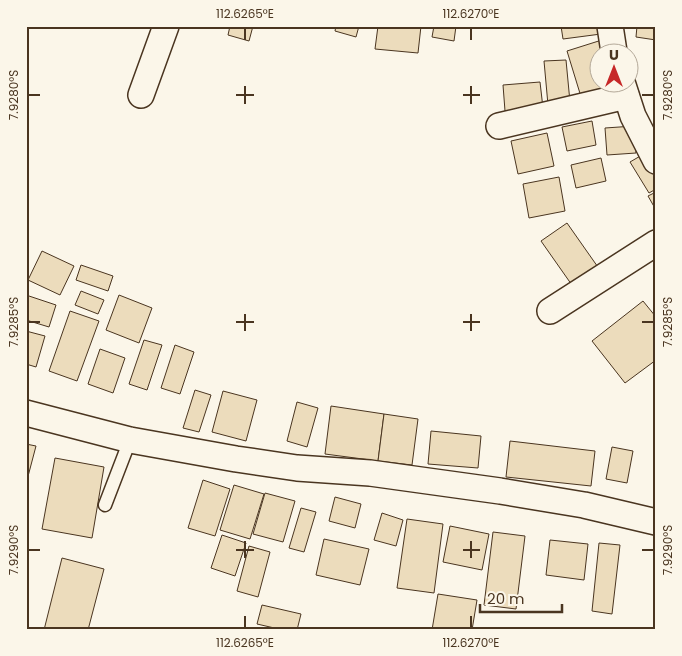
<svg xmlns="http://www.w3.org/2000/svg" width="682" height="656" viewBox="0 0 682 656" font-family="Poppins,sans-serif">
	<rect width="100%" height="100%" fill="#fbf6e9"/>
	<g fill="#ecdcbc" stroke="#4a3520">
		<polygon points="230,26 253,26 249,41 228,35"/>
		<polygon points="336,26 359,26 356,37 335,31"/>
		<polygon points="378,26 421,26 418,53 375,49"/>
		<polygon points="434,26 456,26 454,41 432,37"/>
		<polygon points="561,26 600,26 601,34 563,39"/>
		<polygon points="637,26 656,26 656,40 636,37"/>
		<polygon points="605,39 609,52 600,52 600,82 618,82 620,88 582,100 567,51"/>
		<polygon points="566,60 570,102 548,105 544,61"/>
		<polygon points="540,82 543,108 505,111 503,85"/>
		<polygon points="592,121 596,145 567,151 562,127"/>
		<polygon points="634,126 636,153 607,155 605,128"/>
		<polygon points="547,133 554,166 518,174 511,141"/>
		<polygon points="642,155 656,179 656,189 649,193 630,162"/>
		<polygon points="601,158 606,181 576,188 571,165"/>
		<polygon points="559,177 565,211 529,218 523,184"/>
		<polygon points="656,192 656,210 648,196"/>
		<polygon points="567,223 600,270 574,288 541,241"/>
		<polygon points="42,251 74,266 60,295 28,280"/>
		<polygon points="81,265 113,276 108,291 76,280"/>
		<polygon points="81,291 104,300 98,314 75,305"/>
		<polygon points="26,295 56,305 49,327 26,320"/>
		<polygon points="119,295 152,308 139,343 106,330"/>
		<polygon points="643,301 656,317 656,360 625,383 592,341"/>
		<polygon points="70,311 99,321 77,381 49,371"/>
		<polygon points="26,331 45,336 36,367 26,364"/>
		<polygon points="144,340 162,345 147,390 129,384"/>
		<polygon points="175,345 194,352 180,394 161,388"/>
		<polygon points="100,349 125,358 113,393 88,384"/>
		<polygon points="195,390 211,395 199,432 183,428"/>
		<polygon points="223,391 257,400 246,441 212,432"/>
		<polygon points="297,402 318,408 307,447 287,441"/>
		<polygon points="331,406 384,414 378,461 325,454"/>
		<polygon points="384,414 418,419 412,465 378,461"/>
		<polygon points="431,431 481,436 478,468 428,464"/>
		<polygon points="510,441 595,451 591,486 506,477"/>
		<polygon points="26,444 36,446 26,484"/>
		<polygon points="612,447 633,451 627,483 606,479"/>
		<polygon points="55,458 104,467 92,538 42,529"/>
		<polygon points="203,480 230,489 215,536 188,528"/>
		<polygon points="234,485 264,494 250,539 220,530"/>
		<polygon points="265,493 295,501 283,542 253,534"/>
		<polygon points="335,497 361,504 355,528 329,521"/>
		<polygon points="301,508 316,512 304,552 289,548"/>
		<polygon points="382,513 403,520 396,546 374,540"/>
		<polygon points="407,519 443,524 434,593 397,588"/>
		<polygon points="450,526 489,534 482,570 443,562"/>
		<polygon points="493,532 525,536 516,609 484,605"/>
		<polygon points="222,535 246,543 235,576 211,568"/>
		<polygon points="324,539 369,549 360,585 316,575"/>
		<polygon points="550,540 588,544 584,580 546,575"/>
		<polygon points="599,543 620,545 612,614 592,611"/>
		<polygon points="249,546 270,552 258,597 237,591"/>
		<polygon points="62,558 104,569 88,630 44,630"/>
		<polygon points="438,594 477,600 472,630 432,630"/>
		<polygon points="262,605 301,614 297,630 283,630 257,624"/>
	</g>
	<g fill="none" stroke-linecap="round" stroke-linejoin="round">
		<g stroke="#4a3520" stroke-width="15">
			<polyline id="service" points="105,505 130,440"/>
		</g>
		<g stroke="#4a3520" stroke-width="28">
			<g id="minor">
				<polyline points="610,26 614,52"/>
				<polyline points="622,82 633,116 656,161"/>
				<polyline points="141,95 166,26"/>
				<polyline points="499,126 626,96"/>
				<polyline points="550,311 656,243"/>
				<polyline points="26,413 130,440 236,459 297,468 370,473 500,491 584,505 656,522"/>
			</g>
		</g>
		<use href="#service" stroke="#fbf6e9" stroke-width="12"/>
		<use href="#minor" stroke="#fbf6e9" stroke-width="25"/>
	</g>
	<path fill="none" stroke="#4a3520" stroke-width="2" d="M 245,28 L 245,40M 471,28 L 471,40M 245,86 L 245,104M 471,86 L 471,104M 28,95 L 40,95M 236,95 L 254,95M 463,95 L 480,95M 642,95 L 654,95M 245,314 L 245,331M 471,314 L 471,331M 28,322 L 40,322M 236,322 L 254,322M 463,322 L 480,322M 642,322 L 654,322M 245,541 L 245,558M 471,541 L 471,558M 28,550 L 40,550M 236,550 L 254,550M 463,550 L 480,550M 642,550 L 654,550M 245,616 L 245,628M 471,616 L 471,628"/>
	<rect width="682" height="656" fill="none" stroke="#fbf6e9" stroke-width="55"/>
	<g transform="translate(614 68)"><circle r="24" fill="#fbf6e9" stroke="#b4a999"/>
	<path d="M0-4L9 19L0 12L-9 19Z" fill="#c62828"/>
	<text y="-8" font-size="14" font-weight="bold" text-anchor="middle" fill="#4a3520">U</text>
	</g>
	<path d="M480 604v8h82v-8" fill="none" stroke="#4a3520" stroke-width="2.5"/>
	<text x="487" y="604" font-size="15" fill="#4a3520" stroke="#fbf6e9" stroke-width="4" paint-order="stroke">20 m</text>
	<rect x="28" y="28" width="626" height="600" fill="none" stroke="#4a3520" stroke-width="2"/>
	<g font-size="12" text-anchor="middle" fill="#4a3520">
		<text x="245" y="18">112.6265°E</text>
		<text x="471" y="18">112.6270°E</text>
		<text transform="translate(14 95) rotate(-90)" y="4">7.9280°S</text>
		<text transform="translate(668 95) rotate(-90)" y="4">7.9280°S</text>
		<text transform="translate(14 322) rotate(-90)" y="4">7.9285°S</text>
		<text transform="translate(668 322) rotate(-90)" y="4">7.9285°S</text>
		<text transform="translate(14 550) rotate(-90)" y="4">7.9290°S</text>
		<text transform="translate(668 550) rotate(-90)" y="4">7.9290°S</text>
		<text x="245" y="647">112.6265°E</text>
		<text x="471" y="647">112.6270°E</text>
	</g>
</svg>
